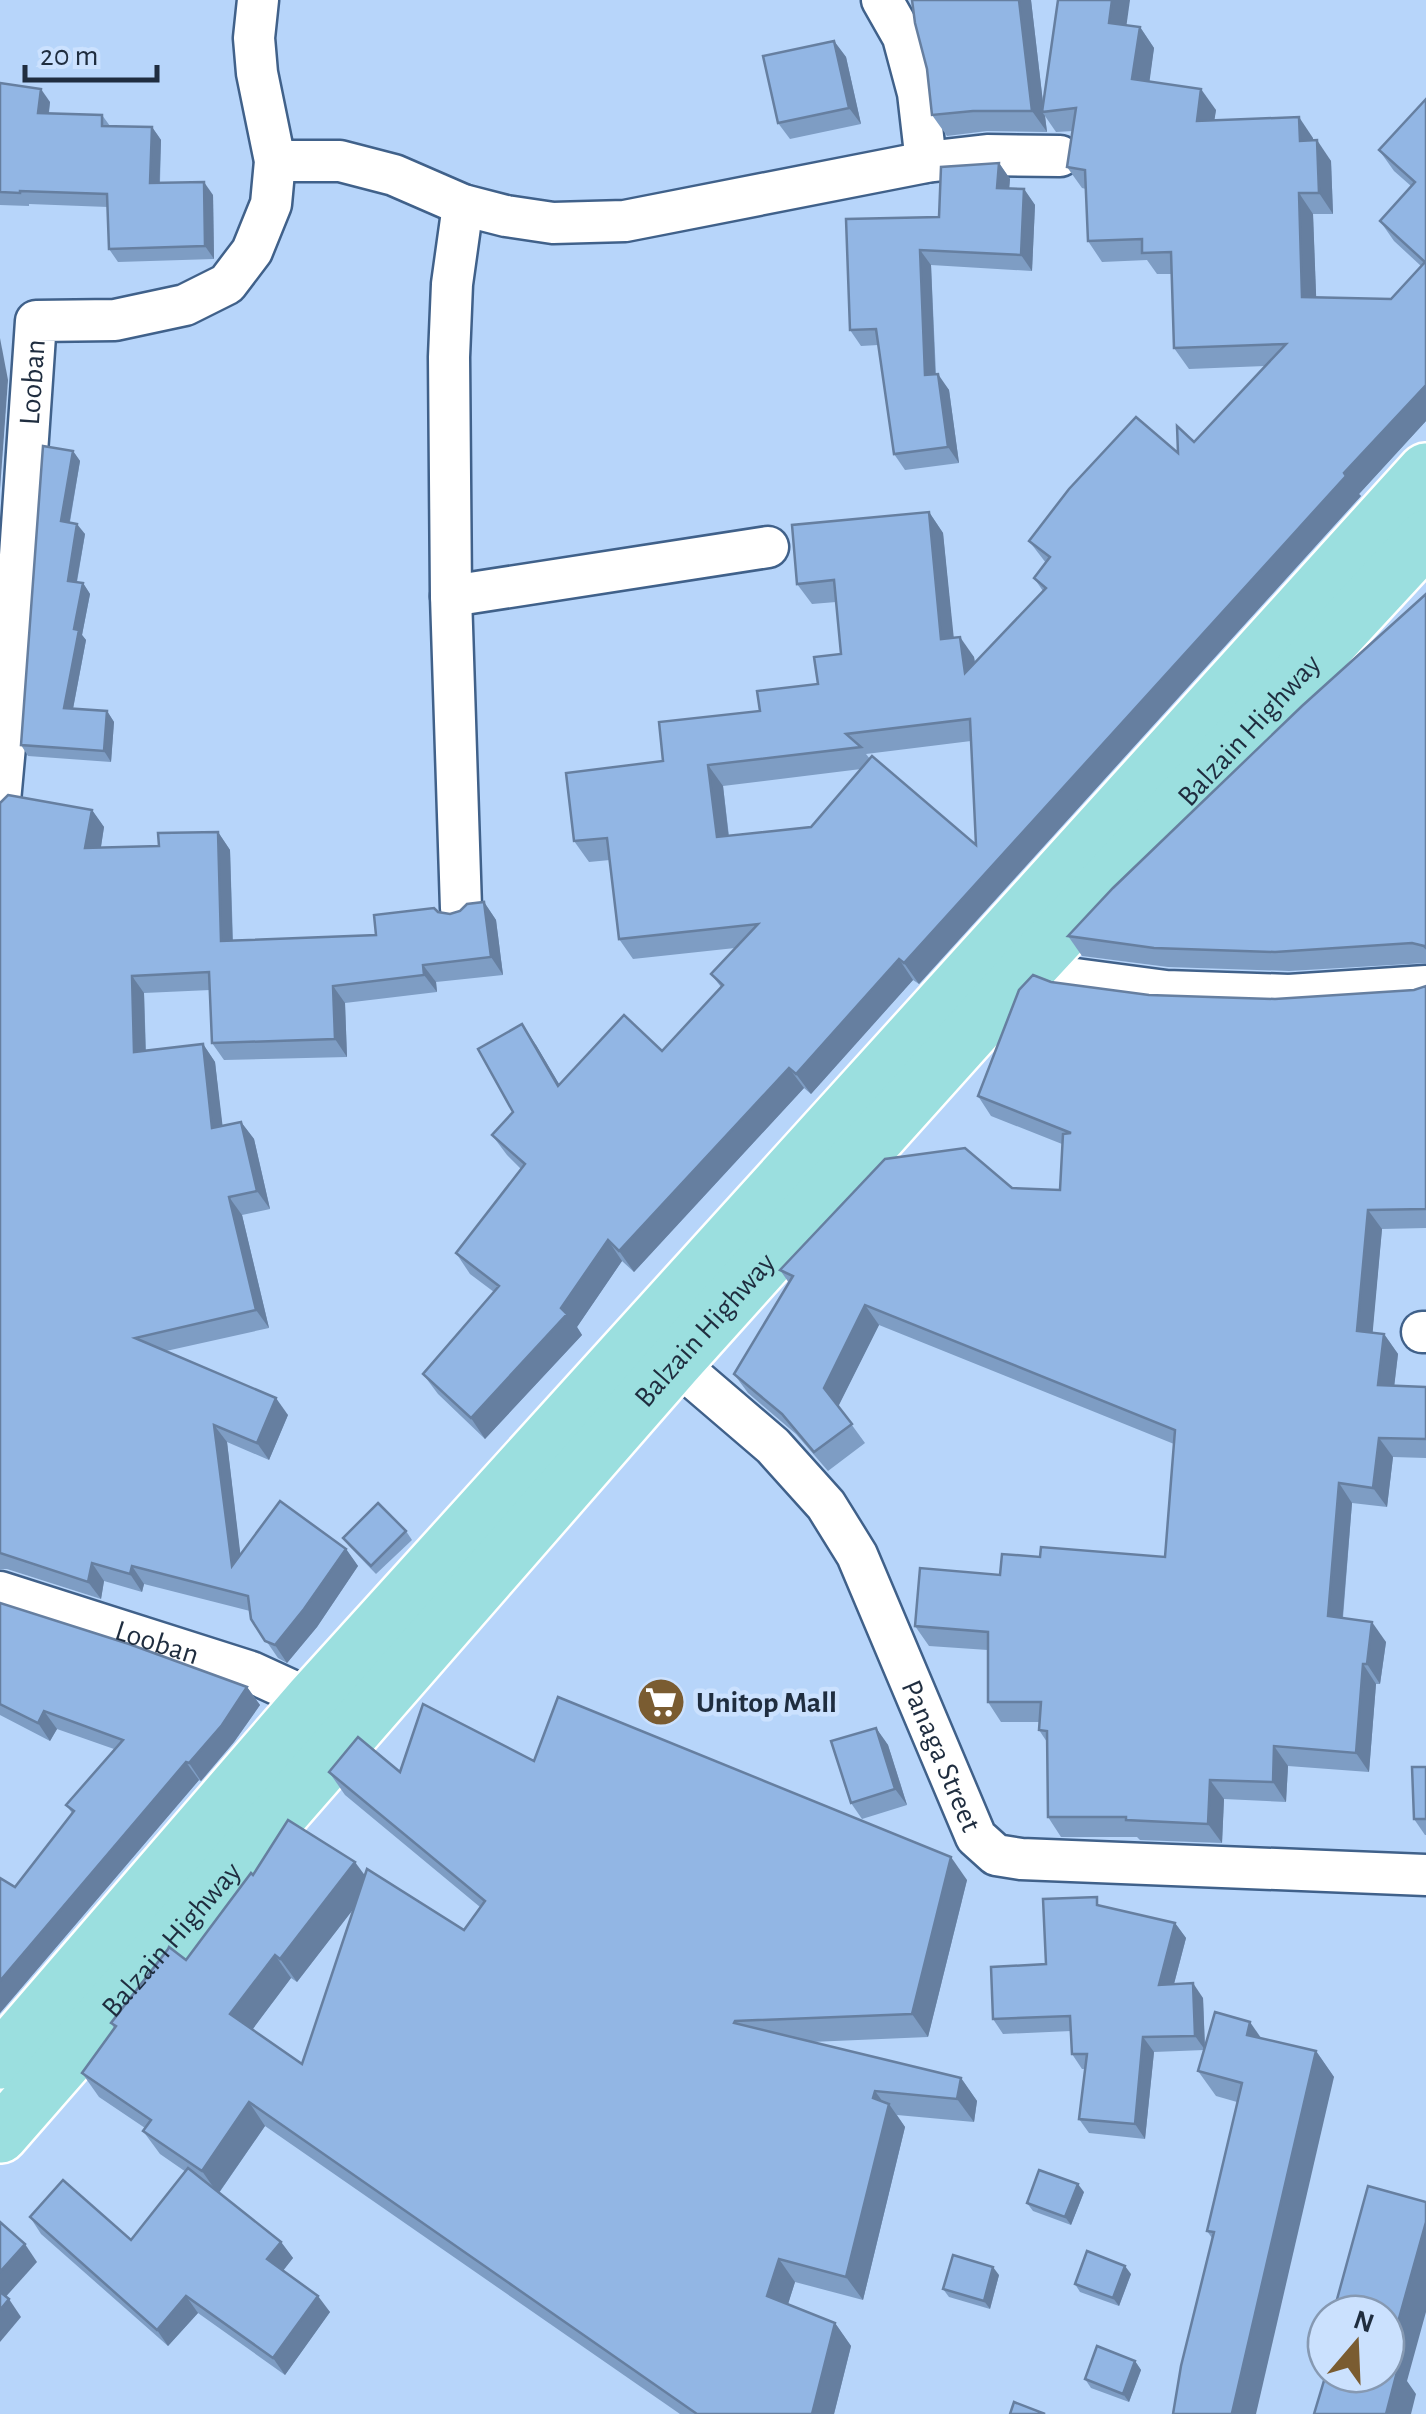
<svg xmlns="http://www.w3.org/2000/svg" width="1426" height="2414" viewBox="0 0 1426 2414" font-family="'Alegreya Sans',sans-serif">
	<rect width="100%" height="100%" fill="#b7d5fa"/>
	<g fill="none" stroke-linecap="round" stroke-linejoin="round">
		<g stroke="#40618a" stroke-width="45">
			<g id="street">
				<polyline points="882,0 903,37 918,93 926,162"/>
				<polyline points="275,161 340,161 394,175 463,205 506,216 553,223 625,221 926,162 987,155 1060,156"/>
				<polyline points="451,596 768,547"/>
				<path id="s1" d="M 0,801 L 13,658 L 36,321 L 115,320 L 185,305 L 227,284 L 252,251 L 271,204 L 275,161 L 257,73 L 254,38 L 258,0"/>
				<polyline points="461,908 451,596 449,357 452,284 463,205"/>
				<polyline points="1033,963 1068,978 1166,991 1289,995 1426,986"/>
				<polyline points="1422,1332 1426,1332"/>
				<path id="s2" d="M 675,1362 L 773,1446 L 826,1505 L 857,1555 L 976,1837 L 996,1855 L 1021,1859 L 1426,1875"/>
				<path id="s3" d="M 0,1592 L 251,1672 L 312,1700"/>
			</g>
		</g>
		<g stroke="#fff" stroke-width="60">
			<g id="primary">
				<polyline points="0,2061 312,1700 1426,471"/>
				<path id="s4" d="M 0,2135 L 675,1362 L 1033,963 L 1426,538"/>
			</g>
		</g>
		<use href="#street" stroke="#fff" stroke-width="40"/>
		<use href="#primary" stroke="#9bdfdf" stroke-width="55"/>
	</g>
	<g fill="#7e9dc4" fill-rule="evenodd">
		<path d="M 912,0 L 1031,0 L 1043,103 L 1126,25 L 1140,27 L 1154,48 L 1149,82 L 1216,110 L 1214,120 L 1313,138 L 1313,140 L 1331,161 L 1333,214 L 1313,214 L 1316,297 L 1391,299 L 1421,266 L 1394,241 L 1380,221 L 1411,186 L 1394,171 L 1379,150 L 1426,99 L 1426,421 L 1359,494 L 1361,496 L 919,984 L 913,980 L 811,1094 L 804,1088 L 634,1272 L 622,1261 L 577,1327 L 582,1335 L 485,1439 L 438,1394 L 423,1374 L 494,1292 L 470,1274 L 456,1253 L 521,1169 L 507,1155 L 492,1135 L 513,1112 L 536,1045 L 559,1084 L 662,1051 L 721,987 L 711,974 L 735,948 L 633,959 L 619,939 L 610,860 L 589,862 L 574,841 L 663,761 L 760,711 L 818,684 L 841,654 L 836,602 L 812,604 L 797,584 L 929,512 L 943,533 L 953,637 L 974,657 L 975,662 L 1043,591 L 1034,578 L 1046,563 L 1029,541 L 1194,442 L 1265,366 L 1189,369 L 1174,348 L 1172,274 L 1157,274 L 1147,260 L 1102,262 L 1088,241 L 1086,189 L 1082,188 L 1067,167 L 1073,131 L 1056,132 L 1045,116 L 1047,132 L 987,131 L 947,136 L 932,115 L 927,69 ZM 971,741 L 976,845 L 870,759 L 866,754 ZM 861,769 L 811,827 L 729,836 L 723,786 Z"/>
		<polygon points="834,41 846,57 861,124 790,139 778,123"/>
		<polygon points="0,83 50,102 49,113 102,115 110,126 152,127 161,140 160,183 213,195 214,259 118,262 109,249 108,207 29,204 29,206 0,205"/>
		<polygon points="999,163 1010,179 1009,188 1024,189 1035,205 1032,271 931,265 936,374 949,390 959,463 905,470 894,454 878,345 861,346 850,330 939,217"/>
		<polygon points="73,451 80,461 70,522 85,534 77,582 83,583 90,594 82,635 86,640 73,709 107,711 114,722 111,762 28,756 21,745"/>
		<polygon points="1426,594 1426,963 1289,971 1168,967 1082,956 1068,936"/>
		<polygon points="92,810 104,827 101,847 159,846 218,832 230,850 233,940 376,935 438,912 450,914 484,902 496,920 503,975 436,982 437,992 345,1003 347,1057 224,1060 212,1043 210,990 144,993 146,1050 203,1044 215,1062 222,1126 241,1122 254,1139 270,1209 242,1215 269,1328 166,1351 288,1415 269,1460 227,1442 240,1555 346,1549 358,1566 317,1627 287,1663 278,1658 251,1619 250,1611 144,1584 142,1592 104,1581 101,1599 7,1569 0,1569 0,1345"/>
		<polygon points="1051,982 1149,995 1275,999 1414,990 1426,986 1426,1228 1382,1229 1372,1333 1384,1334 1398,1354 1394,1386 1426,1387 1426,1458 1393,1457 1387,1507 1352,1503 1343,1618 1386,1642 1380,1684 1376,1684 1369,1772 1288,1766 1286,1802 1224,1799 1222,1843 1140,1840 1137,1837 1061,1837 1048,1817 1047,1742 1039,1730 1040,1722 1001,1722 988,1702 988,1650 929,1646 915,1626 1000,1575 1040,1557 1165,1557 1174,1444 879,1325 838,1406 865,1443 828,1471 796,1434 748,1393 734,1374 789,1283 780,1270 1012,1188 1060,1190 1062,1144 991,1116 978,1096"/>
		<polygon points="406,1531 412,1540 376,1574 349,1546 343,1538"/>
		<polygon points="0,1603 247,1687 260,1705 234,1742 201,1781 199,1780 0,2013 0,1878 15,1887 72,1813 66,1805 114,1749 57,1729 50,1741 0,1715"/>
		<polygon points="876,1728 888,1745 907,1805 862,1819 851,1803"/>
		<path d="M 534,1761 L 967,1880 L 928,2037 L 811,2042 L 961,2078 L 977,2101 L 974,2122 L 897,2115 L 905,2127 L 863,2300 L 795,2282 L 788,2304 L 835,2323 L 851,2346 L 834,2414 L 680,2414 L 265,2126 L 219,2193 L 281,2242 L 293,2258 L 283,2270 L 330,2312 L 285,2375 L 198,2313 L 168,2346 L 41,2234 L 30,2217 L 131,2240 L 186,2172 L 160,2154 L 143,2131 L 145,2128 L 99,2097 L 82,2073 L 114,2028 L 111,2023 L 186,1960 L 253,1875 L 365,1876 L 464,1930 L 480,1907 L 345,1795 L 329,1772 L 400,1772 ZM 354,1908 L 302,2064 L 252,2030 L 291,1978 L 297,1982 Z"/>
		<polygon points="1426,1767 1426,1835 1425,1835 1414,1819"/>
		<polygon points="1104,1906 1175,1923 1186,1938 1174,1984 1203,1998 1205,2046 1262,2038 1316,2051 1334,2077 1212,2238 1207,2231 1237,2102 1216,2096 1198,2071 1204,2050 1154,2052 1145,2139 1089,2133 1079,2119 1085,2069 1082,2069 1072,2054 1071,2031 1003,2034 993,2019"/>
		<polygon points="1084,2192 1071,2225 1033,2211 1027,2203"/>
		<polygon points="1131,2274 1119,2306 1080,2292 1075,2284"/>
		<polygon points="999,2275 990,2309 949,2297 943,2289"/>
		<polygon points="1135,2361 1141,2370 1129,2402 1091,2388 1085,2379"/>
	</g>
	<g fill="#667fa0">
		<polygon points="1019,0 1031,0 1044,111 1042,112 1045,116 1047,132 1032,111"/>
		<polygon points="1112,0 1130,0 1124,43 1109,23"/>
		<polygon points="1140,27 1154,48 1147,100 1132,79"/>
		<polygon points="834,41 846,57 861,124 849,108"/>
		<polygon points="41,89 50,102 47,126 38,113"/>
		<polygon points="1201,89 1216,110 1211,142 1197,121"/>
		<polygon points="1299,117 1313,138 1314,161 1300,141"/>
		<polygon points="152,127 161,140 159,196 150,183"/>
		<polygon points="1317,140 1331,161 1333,214 1319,193"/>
		<polygon points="999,163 1010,179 1008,204 997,188"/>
		<polygon points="204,182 213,195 214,259 205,246"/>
		<polygon points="1024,189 1035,205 1032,271 1021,255"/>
		<polygon points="1299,193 1313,214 1317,318 1302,297"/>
		<polygon points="920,250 931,265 936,391 925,375"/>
		<polygon points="0,338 8,380 0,490"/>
		<polygon points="938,374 949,390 959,463 948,447"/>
		<polygon points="1426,385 1426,421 1359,494 1361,496 919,984 904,963 1344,473"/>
		<polygon points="73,451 80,461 68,531 61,521"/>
		<polygon points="929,512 943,533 956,659 941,639"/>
		<polygon points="77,524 85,534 75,591 68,581"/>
		<polygon points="83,583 90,594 82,635 86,640 71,719 64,708 74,629"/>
		<polygon points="960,637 974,657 979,694 965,673"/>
		<polygon points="107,711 114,722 111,762 104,751"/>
		<polygon points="708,765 723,786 731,858 717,837"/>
		<polygon points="92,810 104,827 98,865 85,848"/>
		<polygon points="218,832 230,850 233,958 221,941"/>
		<polygon points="484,902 496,920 503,975 491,957"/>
		<polygon points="899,959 913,980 811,1094 796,1074"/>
		<polygon points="423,965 436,982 437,992 424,975"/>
		<polygon points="132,976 144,993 146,1069 134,1052"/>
		<polygon points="333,986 345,1003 347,1057 335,1039"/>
		<polygon points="522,1024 536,1045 572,1106 558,1086"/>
		<polygon points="203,1044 215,1062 225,1146 212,1128"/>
		<polygon points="789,1068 804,1088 634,1272 619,1251"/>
		<polygon points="241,1122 254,1139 270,1209 257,1191"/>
		<polygon points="229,1197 242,1215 269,1328 256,1310"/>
		<polygon points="1368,1210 1382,1229 1371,1351 1357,1331"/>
		<polygon points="608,1240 622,1261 577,1327 582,1335 485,1439 471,1418 561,1308"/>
		<polygon points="865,1305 879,1325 838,1407 824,1388"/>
		<polygon points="1384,1334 1398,1354 1392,1405 1378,1385"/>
		<polygon points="276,1398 288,1415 269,1460 257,1443"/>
		<polygon points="214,1425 227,1442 244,1584 232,1566"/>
		<polygon points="1379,1438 1393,1457 1387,1507 1373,1488"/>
		<polygon points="1339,1483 1352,1503 1341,1636 1328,1616"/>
		<polygon points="346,1549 358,1566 317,1627 287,1663 275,1645"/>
		<polygon points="92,1563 104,1581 101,1599 88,1582"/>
		<polygon points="132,1566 144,1584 142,1592 130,1574"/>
		<polygon points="1372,1622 1386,1642 1380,1684 1367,1664"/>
		<polygon points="1363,1664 1376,1684 1369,1772 1356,1753"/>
		<polygon points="247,1687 260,1705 234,1742 201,1781 189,1763"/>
		<polygon points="44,1711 57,1729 50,1741 38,1723"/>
		<polygon points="876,1728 888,1745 907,1805 895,1789"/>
		<polygon points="1274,1746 1288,1766 1286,1802 1273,1782"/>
		<polygon points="186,1762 199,1780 0,2013 0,1981"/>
		<polygon points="1210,1780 1224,1799 1222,1843 1208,1824"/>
		<polygon points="951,1857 967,1880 928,2037 912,2014"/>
		<polygon points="355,1862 372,1885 297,1982 280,1959"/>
		<polygon points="1175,1923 1186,1938 1170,1999 1159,1985"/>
		<polygon points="275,1955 291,1978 246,2038 230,2014"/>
		<polygon points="1193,1983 1203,1998 1205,2050 1195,2036"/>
		<polygon points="1250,2022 1268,2048 1247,2035"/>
		<polygon points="1143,2037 1154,2052 1145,2139 1135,2124"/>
		<polygon points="1316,2051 1334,2077 1256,2414 1232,2414"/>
		<polygon points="961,2078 977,2101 974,2122 957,2099"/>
		<polygon points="875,2091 888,2109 889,2104 905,2127 863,2300 846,2277"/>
		<polygon points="249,2102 265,2126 218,2194 202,2171"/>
		<polygon points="1078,2184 1084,2192 1071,2225 1065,2217"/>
		<polygon points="1426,2222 1426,2312 1407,2381 1416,2394 1411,2414 1386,2414 1386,2365"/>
		<polygon points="281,2242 293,2258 279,2276 267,2259"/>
		<polygon points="25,2244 37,2262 2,2301 0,2298 0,2272"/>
		<polygon points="779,2259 795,2282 783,2320 767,2296"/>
		<polygon points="1125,2266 1131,2274 1119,2306 1113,2298"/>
		<polygon points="993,2267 999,2275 990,2309 984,2301"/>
		<polygon points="186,2296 198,2313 168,2346 157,2330"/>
		<polygon points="318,2296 330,2312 285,2375 273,2358"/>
		<polygon points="9,2299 21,2317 0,2342 0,2310"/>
		<polygon points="835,2323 851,2346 834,2414 812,2414"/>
		<polygon points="1135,2361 1141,2370 1129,2402 1123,2394"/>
	</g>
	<g fill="#92b6e4" stroke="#667fa0" stroke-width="2.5" fill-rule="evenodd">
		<polygon points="912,0 1019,0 1032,111 973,111 932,115 927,69 915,23"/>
		<path d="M 1058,0 L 1112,0 L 1109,23 L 1140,27 L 1132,79 L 1201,89 L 1197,121 L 1299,117 L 1300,141 L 1317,140 L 1319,193 L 1299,193 L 1302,297 L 1391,299 L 1425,262 L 1380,221 L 1415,182 L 1379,150 L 1426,99 L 1426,385 L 1344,473 L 1346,476 L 904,963 L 899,959 L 796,1074 L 789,1068 L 619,1251 L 608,1240 L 561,1308 L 567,1314 L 471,1418 L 423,1374 L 499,1286 L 456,1253 L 525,1164 L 492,1135 L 513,1112 L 478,1049 L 522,1024 L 558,1086 L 624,1015 L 662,1051 L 723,985 L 711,974 L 758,924 L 619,939 L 607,838 L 574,841 L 566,773 L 663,761 L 659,722 L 760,711 L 757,691 L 818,684 L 814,657 L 841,654 L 834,580 L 797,584 L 792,525 L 929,512 L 941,639 L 960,637 L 965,673 L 1046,588 L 1034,578 L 1050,557 L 1029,541 L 1069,489 L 1136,417 L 1178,453 L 1177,426 L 1194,442 L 1286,344 L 1174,348 L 1171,252 L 1142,253 L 1142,239 L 1088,241 L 1085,170 L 1067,167 L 1076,108 L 1042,112 ZM 970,719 L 976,845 L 872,756 L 811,827 L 717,837 L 708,765 L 861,747 L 846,734 Z"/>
		<polygon points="834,41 849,108 778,123 763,56"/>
		<polygon points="0,83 41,89 38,113 102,115 102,126 152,127 150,183 204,182 205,246 109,249 107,194 20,191 20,193 0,192"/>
		<polygon points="999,163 997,188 1024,189 1021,255 920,250 925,375 938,374 948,447 894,454 876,329 850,330 846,219 939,217 941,167"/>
		<polygon points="43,446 73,451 61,521 77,524 68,581 83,583 74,629 79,630 64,708 107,711 104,751 21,745"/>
		<polygon points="1426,594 1426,948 1424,946 1412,943 1275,952 1154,948 1068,936 1113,888 1302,706"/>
		<polygon points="8,795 92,810 85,848 159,846 158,833 218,832 221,941 376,935 374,915 434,908 438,912 450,914 460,911 467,904 484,902 491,957 423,965 424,975 333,986 335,1039 212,1043 209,972 132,976 134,1052 203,1044 212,1128 241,1122 257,1191 229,1197 256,1310 135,1338 276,1398 257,1443 214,1425 232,1566 280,1501 346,1549 304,1609 275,1645 265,1641 251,1619 248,1596 132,1566 130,1574 92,1563 88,1582 0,1553 0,803"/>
		<polygon points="1033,975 1051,982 1149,995 1275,999 1414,990 1426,986 1426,1209 1368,1210 1357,1331 1384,1334 1378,1385 1426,1387 1426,1439 1379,1438 1373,1488 1339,1483 1328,1616 1372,1622 1367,1664 1363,1664 1356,1753 1274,1746 1273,1782 1210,1780 1208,1824 1126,1820 1126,1817 1048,1817 1047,1731 1039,1730 1041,1702 988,1702 988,1632 915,1626 920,1568 1000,1575 1002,1554 1040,1557 1041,1547 1165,1557 1175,1430 865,1305 824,1388 852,1424 814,1452 782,1414 734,1374 793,1276 780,1270 885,1159 965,1148 1012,1188 1060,1190 1063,1134 1071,1133 978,1096 1019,990"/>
		<polygon points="378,1503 406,1531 371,1566 343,1538"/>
		<polygon points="0,1603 129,1644 247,1687 222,1725 189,1763 186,1762 0,1981 0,1878 15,1887 74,1811 66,1805 123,1740 44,1711 38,1723 0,1704"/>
		<polygon points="558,1697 951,1857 912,2014 735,2021 734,2023 961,2078 957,2099 875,2091 873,2098 889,2104 846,2277 779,2259 767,2296 835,2323 812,2414 697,2414 249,2102 202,2171 143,2131 151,2120 82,2073 116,2026 111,2023 168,1949 169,1947 186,1960 251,1873 253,1875 288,1820 355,1862 280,1959 275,1955 230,2014 302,2064 367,1869 464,1930 485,1901 329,1772 358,1737 400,1772 423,1704 534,1761"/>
		<polygon points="876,1728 895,1789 851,1803 831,1741"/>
		<polygon points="1412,1767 1426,1767 1426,1819 1414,1819"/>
		<polygon points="1097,1897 1097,1905 1175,1923 1159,1985 1193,1983 1195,2036 1143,2037 1135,2124 1079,2119 1087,2054 1072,2054 1070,2016 993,2019 991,1967 1046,1964 1043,1899"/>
		<polygon points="1215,2012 1250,2022 1247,2035 1316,2051 1232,2413 1234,2414 1173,2414 1181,2366 1214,2232 1207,2231 1242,2083 1198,2071"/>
		<polygon points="188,2168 281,2242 267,2259 318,2296 273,2358 186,2296 157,2330 30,2217 63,2180 131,2240"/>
		<polygon points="1039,2170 1078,2184 1065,2217 1027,2203"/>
		<polygon points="1368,2186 1426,2202 1426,2222 1386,2365 1398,2368 1386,2414 1314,2414 1326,2374 1386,2374 1386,2314 1333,2314"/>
		<polygon points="0,2222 25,2244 0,2272"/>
		<polygon points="1087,2251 1125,2266 1113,2298 1075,2284"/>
		<polygon points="953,2255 993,2267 984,2301 943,2289"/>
		<polygon points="0,2292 9,2299 0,2310"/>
		<polygon points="1097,2346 1135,2361 1123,2394 1085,2379"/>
		<polygon points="1014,2402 1045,2414 1010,2414"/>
	</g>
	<defs>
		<g id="supermarket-disc" transform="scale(2.5)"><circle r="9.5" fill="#7a5c31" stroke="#cbe1fe"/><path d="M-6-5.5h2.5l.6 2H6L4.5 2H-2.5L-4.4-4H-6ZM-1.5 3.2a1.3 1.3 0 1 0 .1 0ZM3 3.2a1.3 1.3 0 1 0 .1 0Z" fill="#fff"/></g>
	</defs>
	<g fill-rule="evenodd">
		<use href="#supermarket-disc" x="661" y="1702"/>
	</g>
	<g text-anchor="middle" stroke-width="9" stroke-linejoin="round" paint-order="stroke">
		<g font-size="30" fill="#1f2d3f" stroke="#cbe1fe">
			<text dy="10" stroke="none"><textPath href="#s1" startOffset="420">Looban</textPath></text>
			<text dy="10" stroke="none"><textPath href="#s4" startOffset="1880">Balzain Highway</textPath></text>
			<text dy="10" stroke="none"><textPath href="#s4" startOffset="1070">Balzain Highway</textPath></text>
			<text dy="10" stroke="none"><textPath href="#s3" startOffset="165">Looban</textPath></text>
			<text dy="10" stroke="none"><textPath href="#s2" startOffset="485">Panaga Street</textPath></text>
			<text dy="10" stroke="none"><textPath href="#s4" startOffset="260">Balzain Highway</textPath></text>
		</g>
		<g font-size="30" font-weight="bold" fill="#1f2d3f" stroke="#cbe1fe" text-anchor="start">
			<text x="696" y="1712">Unitop Mall</text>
		</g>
	</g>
	<g transform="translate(1356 2344) rotate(19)"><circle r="48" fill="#cbe1fe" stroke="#8699b2" stroke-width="2.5"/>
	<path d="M0-8L18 38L0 25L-18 38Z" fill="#7a5c31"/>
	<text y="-15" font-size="28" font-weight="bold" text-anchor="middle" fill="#1f2d3f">N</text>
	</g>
	<path d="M25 65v15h132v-15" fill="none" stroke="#1f2d3f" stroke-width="5"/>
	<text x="40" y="65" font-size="30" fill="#1f2d3f" stroke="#cbe1fe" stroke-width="8" paint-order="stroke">20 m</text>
</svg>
